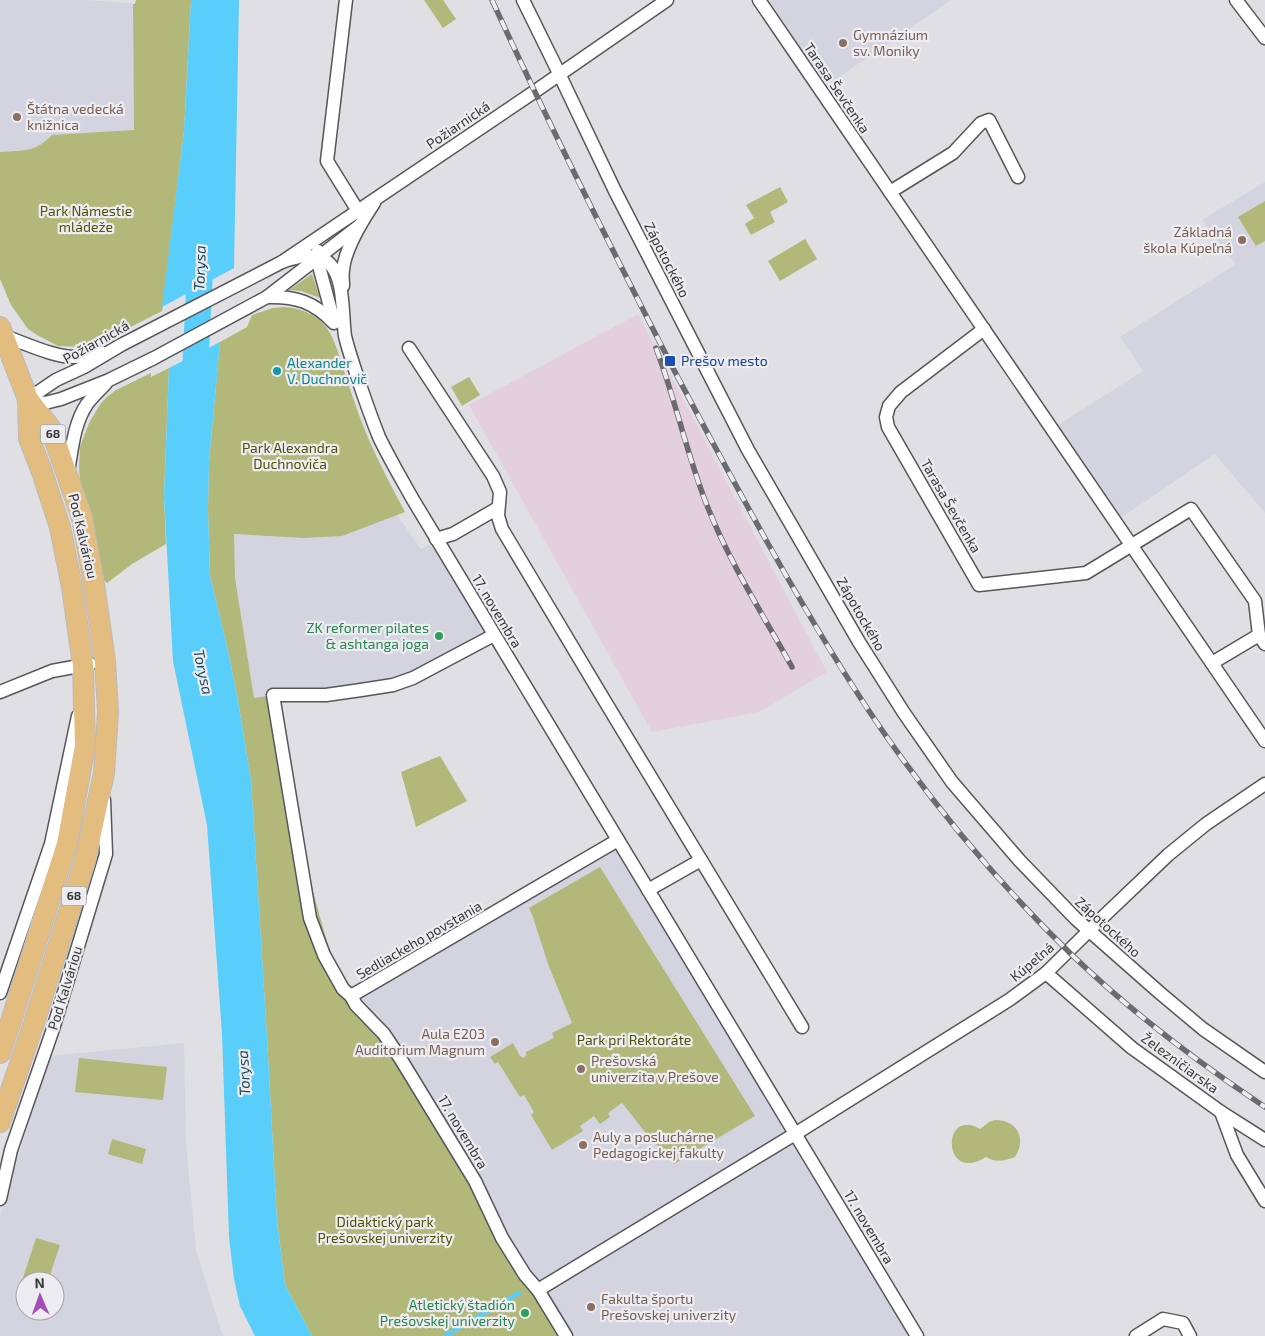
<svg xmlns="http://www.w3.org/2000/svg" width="1265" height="1336" viewBox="0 0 1265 1336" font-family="'Exo 2',sans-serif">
	<rect width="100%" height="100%" fill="#dfdfe4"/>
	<g fill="#d4d4e0" fill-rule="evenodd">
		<polygon points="0,0 85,0 133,4 134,131 52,135 44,143 37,147 28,150 0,152"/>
		<polygon points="769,0 951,0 826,86"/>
		<polygon points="1265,182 1265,513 1215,454 1118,520 1055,427 1143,371 1120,337 1236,264 1202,220"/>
		<polygon points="397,515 421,549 439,540 494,635 393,685 273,695 254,698 234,574 234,534 304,538 342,536"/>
		<polygon points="613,835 919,1336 567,1336 350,999"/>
		<path d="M 184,1043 L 186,1144 L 196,1250 L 221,1331 L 224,1336 L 0,1336 L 0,1217 L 49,1056 ZM 25,1281 L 55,1281 L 55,1311 L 25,1311 Z"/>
	</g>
	<polygon fill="#e4cfde" points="638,314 827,672 759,712 652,732 469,405"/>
	<g fill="#b1b87a">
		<path d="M 84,0 L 135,4 L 136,0 L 191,0 L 184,131 L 162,311 L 105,340 L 94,345 L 86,347 L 58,346 L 37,335 L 28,329 L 11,305 L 0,279 L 0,152 C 23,150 35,153 52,135 L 134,130 L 133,4 Z"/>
		<polygon points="424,0 443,0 456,19 443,28"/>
		<polygon points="780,187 788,202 770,212 775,222 751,235 745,224 754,218 746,205"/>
		<polygon points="1265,201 1265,241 1256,246 1238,217"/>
		<polygon points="805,239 817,259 780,281 768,261"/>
		<polygon points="312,274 320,298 301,291 289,290"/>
		<path d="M 284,307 C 300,308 317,314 327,328 C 334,339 338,352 342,364 C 347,381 353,398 359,415 C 371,448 388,480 405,512 L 342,536 L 304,538 L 234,534 L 235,578 L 254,698 L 273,695 L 284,787 L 330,953 L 350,999 L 371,1015 L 472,1171 L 567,1336 L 312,1336 L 285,1285 L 277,1221 L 267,1037 L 251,780 L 238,701 L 228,651 L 210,576 L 208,509 L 209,462 L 220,342 L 247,327 L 252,315 L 273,308 Z"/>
		<polygon points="169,368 164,496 166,544 132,564 107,583 104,580 96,540 80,481 79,468 80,447 89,423 101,403 108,396 116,390 151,373 151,377"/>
		<polygon points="469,377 480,395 462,406 451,387"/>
		<polygon points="440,756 467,801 416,827 401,772"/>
		<polygon points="600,867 755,1116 674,1164 645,1132 622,1103 608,1113 610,1117 600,1124 594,1116 580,1126 583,1131 552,1150 531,1115 534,1112 524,1095 520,1097 498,1062 495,1064 490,1057 513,1043 520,1056 524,1058 526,1055 526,1052 554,1038 552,1033 572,1023 548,964 533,917 529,908"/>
		<polygon points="79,1058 167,1067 163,1100 75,1092"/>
		<path d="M 995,1120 C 1017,1120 1027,1138 1015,1157 C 1004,1161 996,1163 986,1157 C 942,1185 941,1106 980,1129 L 989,1122 Z"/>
		<polygon points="112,1139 146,1149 142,1164 108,1154"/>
		<polygon points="36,1238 60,1245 48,1281 25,1281 25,1289 20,1287"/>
	</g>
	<g fill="#5acefa">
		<polygon points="191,0 239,0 234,268 162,307 184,131"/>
		<polygon points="220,342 209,462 208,509 210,576 228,651 238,701 251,780 267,1037 277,1221 285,1285 312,1336 255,1336 240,1306 234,1279 229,1237 222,1034 207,825 173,661 164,497 169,368"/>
	</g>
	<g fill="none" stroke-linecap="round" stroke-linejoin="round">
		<polyline stroke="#5acefa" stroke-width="4.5" points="445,1336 519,1293"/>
		<polyline stroke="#5acefa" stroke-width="26" points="194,391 201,250"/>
		<g stroke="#57575b" stroke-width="15">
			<g id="street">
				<polyline points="346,0 327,161 358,211"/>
				<polyline points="523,0 554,63 615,191 748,450 859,642 904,713 952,782 1020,861 1076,919 1160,993 1203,1029 1265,1072"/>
				<polyline points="759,0 1265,741"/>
				<polyline points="1236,0 1265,38"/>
				<polyline points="890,192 953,153 981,123 989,120 1018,177"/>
				<polyline points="318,251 319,266 334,322"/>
				<path d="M 282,262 C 297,257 315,251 329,263 C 345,278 342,316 345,336 C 348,349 353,363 357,376 C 364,397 371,417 379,437 C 389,458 401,478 412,498 L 917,1336"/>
				<path d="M 343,286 C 343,281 342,275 343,270 C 345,248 362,221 374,203"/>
				<path d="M 267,297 C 296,296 314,302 334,323"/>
				<polyline points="984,329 901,392 889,406 886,417 888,427 979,585 1086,573 1191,509 1255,601 1259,635 1265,644"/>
				<path d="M 4,336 C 25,343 55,358 77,357 C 85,357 93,355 101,352"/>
				<polyline points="409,348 493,476 500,492 498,516 502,529 606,703 802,1027"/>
				<polyline points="28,399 56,380 84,367 121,345 282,262 534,92 667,0"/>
				<polyline points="28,399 45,403 61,399 109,380 154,358 267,297 359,226"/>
				<path d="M 68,472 C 72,449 74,423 87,404 C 93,396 100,390 106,383"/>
				<polyline points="436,539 453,534 498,508"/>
				<polyline points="494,635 413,678 393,685 361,690 326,695 273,695 310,918 324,955 343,989 351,996 356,1005 384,1034 400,1058 475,1181 502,1238 525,1275 538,1290"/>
				<polyline points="1212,663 1259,635"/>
				<polyline points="0,692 52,671 90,664"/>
				<polyline points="648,890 701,860"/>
				<polyline points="1046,973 1132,1048 1221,1112 1265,1140"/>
				<polyline points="0,993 51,844 78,716"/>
				<polyline points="351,996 618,840"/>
				<polyline points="1221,1112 1237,1155 1265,1201"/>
				<polyline points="0,1199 11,1150 53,1029 106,854 104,800"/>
				<polyline points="566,1336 538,1290 795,1134 1009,1000 1046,973 1104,916 1168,855 1206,824 1265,784"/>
				<polyline points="1136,1336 1163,1319 1183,1323 1190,1336"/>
			</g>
		</g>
		<g stroke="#bbbbbc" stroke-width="22">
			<g id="primary">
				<polyline points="0,327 28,399 51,429 82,518 94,584 105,661 108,712 104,773 85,861 34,1023 0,1122"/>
				<polyline points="0,1053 12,1018 67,844 85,746 83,665 72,587 60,527 42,472 29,438 28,399"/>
			</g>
		</g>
		<use href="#street" stroke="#fff" stroke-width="12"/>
		<use href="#primary" stroke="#e3bd80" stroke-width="20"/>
		<g stroke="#6b6b6e" stroke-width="5.5">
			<g id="rail">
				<path d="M 492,0 C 549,125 611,248 674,370 C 704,427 735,484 766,540 C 803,606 841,671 884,733 C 939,812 1002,887 1071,954 C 1130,1011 1196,1061 1265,1107"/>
				<path d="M 656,348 C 676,401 687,456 708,508 C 730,563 763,615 792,667"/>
			</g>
		</g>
		<use href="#rail" stroke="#ededf1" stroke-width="4" stroke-dasharray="11" stroke-linecap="butt"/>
	</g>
	<g fill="#8d6e63" stroke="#ededf1" stroke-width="2">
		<circle cx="843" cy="43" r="5"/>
		<circle cx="17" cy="117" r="5"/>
		<circle cx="1242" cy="240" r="5"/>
		<circle cx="495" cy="1042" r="5"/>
		<circle cx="581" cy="1069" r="5"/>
		<circle cx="583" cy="1145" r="5"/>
		<circle cx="591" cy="1307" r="5"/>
	</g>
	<rect fill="#1a4fb4" stroke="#ededf1" stroke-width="2" x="664" y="355" width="12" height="12" rx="2.5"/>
	<circle fill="#0f9aa8" stroke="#ededf1" stroke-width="2" cx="277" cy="371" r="5"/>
	<g fill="#2e9e5b" stroke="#ededf1" stroke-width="2">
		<circle cx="439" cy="636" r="5"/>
		<circle cx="525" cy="1313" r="5"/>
	</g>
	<g text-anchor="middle" stroke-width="4.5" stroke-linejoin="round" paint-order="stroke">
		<g fill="#ededf1" stroke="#6e6e71" stroke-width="1">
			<rect x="40.5" y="424.5" width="25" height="19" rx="4"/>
			<rect x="61.5" y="886.5" width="25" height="19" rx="4"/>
		</g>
		<g font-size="12" font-weight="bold" fill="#38383a">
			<text x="53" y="438">68</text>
			<text x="74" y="900">68</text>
		</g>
		<g font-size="14" fill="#785e54" stroke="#ededf1" text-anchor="start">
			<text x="853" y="40">Gymnázium<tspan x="853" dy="16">sv. Moniky</tspan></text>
			<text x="27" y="114">Štátna vedecká<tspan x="27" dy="16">knižnica</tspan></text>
			<text x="1232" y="237" text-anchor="end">Základná<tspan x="1232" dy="16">škola Kúpeľná</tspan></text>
			<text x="485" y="1039" text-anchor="end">Aula E203<tspan x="485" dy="16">Auditorium Magnum</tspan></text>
			<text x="591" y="1066">Prešovská<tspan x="591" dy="16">univerzita v Prešove</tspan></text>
			<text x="593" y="1142">Auly a posluchárne<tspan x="593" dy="16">Pedagogickej fakulty</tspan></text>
			<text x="601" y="1304">Fakulta športu<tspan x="601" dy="16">Prešovskej univerzity</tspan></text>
		</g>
		<g font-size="14" fill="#38383a" stroke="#ededf1">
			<text transform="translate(837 88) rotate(56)" y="5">Tarasa Ševčenka</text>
			<text transform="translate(458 125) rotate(-34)" y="5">Požiarnická</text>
			<text transform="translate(667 260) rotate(63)" y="5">Zápotockého</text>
			<text transform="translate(96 342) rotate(-29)" y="5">Požiarnická</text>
			<text transform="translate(951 506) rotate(60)" y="5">Tarasa Ševčenka</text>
			<text transform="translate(83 536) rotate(77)" y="5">Pod Kalváriou</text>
			<text transform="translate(497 611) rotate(59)" y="5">17. novembra</text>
			<text transform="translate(861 614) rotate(60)" y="5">Zápotockého</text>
			<text transform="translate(1108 927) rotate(42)" y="5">Zápotockého</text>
			<text transform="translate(419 940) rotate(-30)" y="5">Sedliackeho povstania</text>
			<text transform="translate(1032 962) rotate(-40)" y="5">Kúpeľná</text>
			<text transform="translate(65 988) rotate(-73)" y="5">Pod Kalváriou</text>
			<text transform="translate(1180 1063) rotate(36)" y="5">Železničiarska</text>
			<text transform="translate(463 1132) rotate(59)" y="5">17. novembra</text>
			<text transform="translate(869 1227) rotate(59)" y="5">17. novembra</text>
		</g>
		<g font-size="14" fill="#4e5308" stroke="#ededf1">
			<text x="86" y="216">Park Námestie<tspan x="86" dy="16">mládeže</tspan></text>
			<text x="290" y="453">Park Alexandra<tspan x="290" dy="16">Duchnoviča</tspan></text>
			<text x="634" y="1045">Park pri Rektoráte</text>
			<text x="385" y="1227">Didaktický park<tspan x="385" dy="16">Prešovskej univerzity</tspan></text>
		</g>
		<g font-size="14" fill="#164399" stroke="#ededf1" text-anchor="start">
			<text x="681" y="366">Prešov mesto</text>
		</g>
		<g font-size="14" fill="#0d838f" stroke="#ededf1" text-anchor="start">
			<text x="287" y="368">Alexander<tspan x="287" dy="16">V. Duchnovič</tspan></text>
		</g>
		<g font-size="14" fill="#27864d" stroke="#ededf1" text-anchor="end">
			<text x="429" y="633">ZK reformer pilates<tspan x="429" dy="16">&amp; ashtanga joga</tspan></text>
			<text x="515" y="1310">Atletický štadión<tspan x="515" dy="16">Prešovskej univerzity</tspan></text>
		</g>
		<g font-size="15" font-style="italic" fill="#17485b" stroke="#ededf1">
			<text transform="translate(200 268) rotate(-88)" y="5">Torysa</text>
			<text transform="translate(203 672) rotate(78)" y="5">Torysa</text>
			<text transform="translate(244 1073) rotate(-93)" y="5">Torysa</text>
		</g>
	</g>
	<g transform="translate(40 1296) rotate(358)"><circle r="24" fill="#ededf1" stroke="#a5a5a8"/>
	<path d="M0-4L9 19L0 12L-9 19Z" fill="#a44dba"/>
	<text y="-8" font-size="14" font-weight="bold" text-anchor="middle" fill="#38383a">N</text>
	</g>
</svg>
